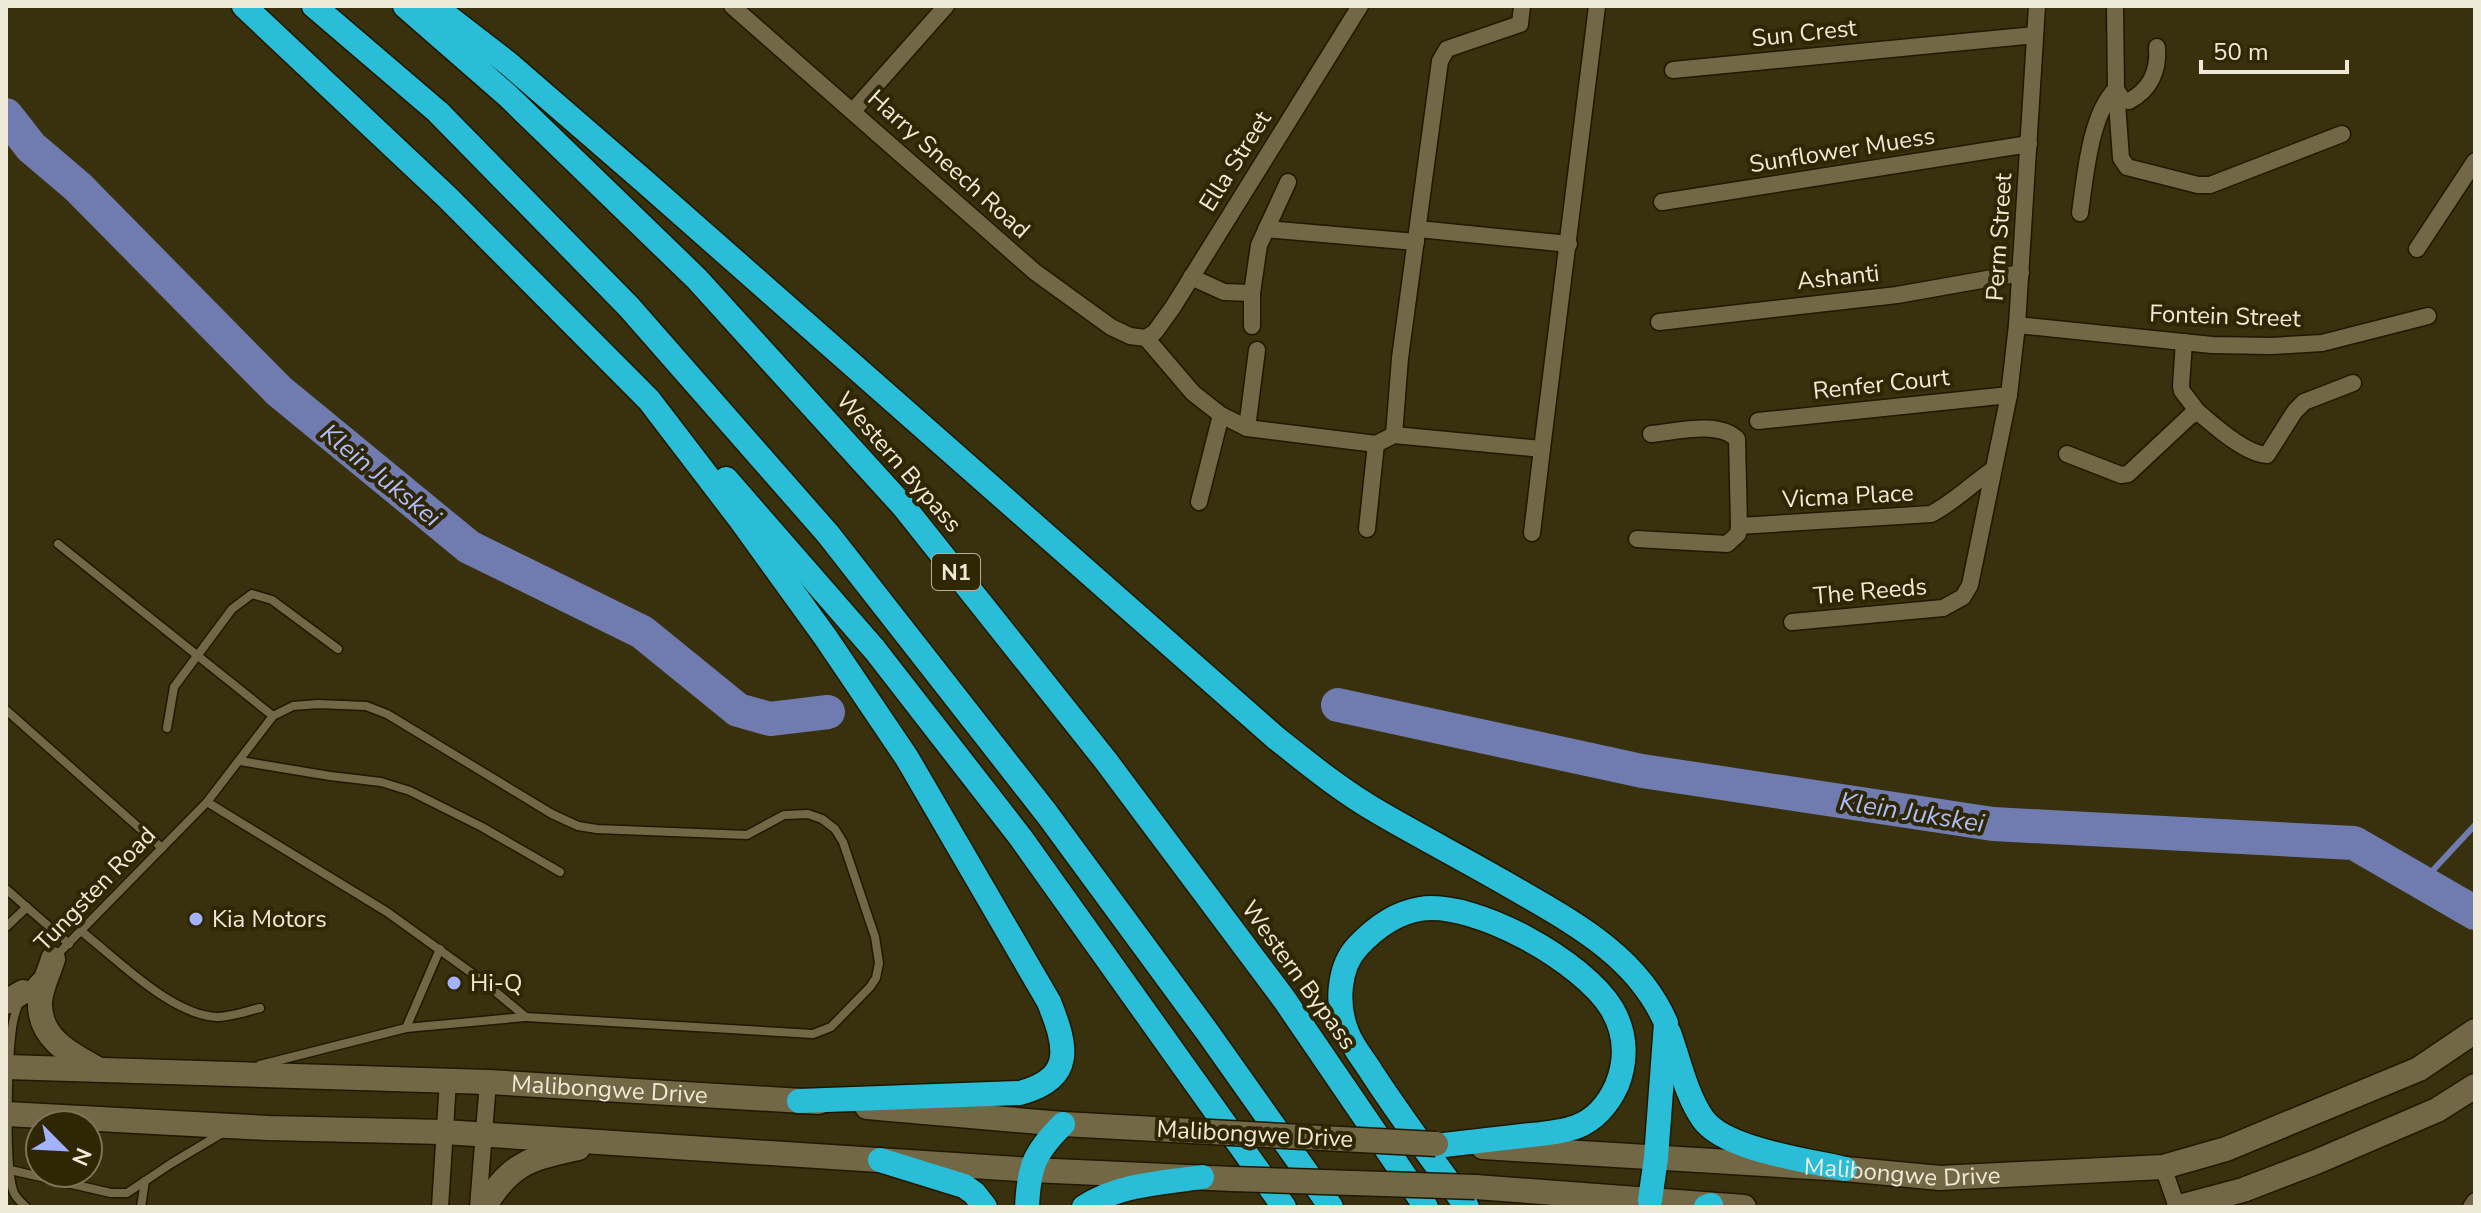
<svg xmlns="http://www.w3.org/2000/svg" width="2481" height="1213" viewBox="0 0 2481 1213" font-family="'Nunito Sans',sans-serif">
	<rect width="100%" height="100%" fill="#39300e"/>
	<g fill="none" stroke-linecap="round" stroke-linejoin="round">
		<polyline stroke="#707baf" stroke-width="6" points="2422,882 2475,825"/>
		<g stroke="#707baf" stroke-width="34">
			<polyline points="6,115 31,147 78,187 279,391 469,547 642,632 738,710 770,719 828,712"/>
			<polyline points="1338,705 1642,771 1993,824 2354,843 2475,913"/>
		</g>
		<g stroke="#1f1801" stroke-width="11">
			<g id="lane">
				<polyline points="58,544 273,716"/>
				<polyline points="6,710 162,848"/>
				<polyline points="167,728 174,687 232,609 252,594 272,600 338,649"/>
				<polyline points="240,761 330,776 381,782 410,791 482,827 560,872"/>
				<polyline points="6,889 69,944"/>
				<polyline points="6,927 27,907"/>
				<path d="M 81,931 C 117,959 171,1015 217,1017 C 231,1017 247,1011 260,1008"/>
				<polyline points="56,956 207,802 273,716 293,706 318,704 366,706 387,714 552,814 578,826 597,829 747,835 784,815 808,814 822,819 835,829 843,842 875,937 879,963 876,978 870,987 831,1027 813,1034 526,1017 480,979 387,912 207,802"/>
				<polyline points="406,1028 440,949"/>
				<polyline points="260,1065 406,1028 525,1017"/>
				<polyline points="6,1169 111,1193 127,1193 172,1163 224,1132"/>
				<path d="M 26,1207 C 22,1203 17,1199 14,1193 C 4,1171 7,1043 14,1018 C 18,1000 26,988 39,975"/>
				<polyline points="141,1207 145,1181"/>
			</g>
		</g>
		<g stroke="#1f1801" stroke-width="19">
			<g id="street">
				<polyline points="732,6 1035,272 1111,327 1130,336 1146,338"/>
				<polyline points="2115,6 2116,89 2121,158 2127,167 2198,185 2210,185 2342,134"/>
				<polyline points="1673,70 2035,35"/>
				<polyline points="853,111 946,6"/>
				<polyline points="1662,202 2029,144"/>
				<path d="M 2080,213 C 2085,178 2090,114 2116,89 L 2122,99 L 2129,101 C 2150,90 2159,71 2157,47"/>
				<polyline points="1266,229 1416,242"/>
				<polyline points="1418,229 1569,244"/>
				<polyline points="2417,249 2475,161"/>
				<polyline points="1191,277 1224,292 1252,293"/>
				<polyline points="1659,322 1897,295 2021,273"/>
				<polyline points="2017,325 2212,345 2271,346 2322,343 2428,316"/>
				<polyline points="1252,326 1252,293 1259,245 1288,182"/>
				<polyline points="1146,338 1193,393 1221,415 1247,428 1376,444 1394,435 1542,449 1597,6"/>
				<polyline points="1146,338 1155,332 1173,307 1360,6"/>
				<polyline points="2184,342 2181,386 2182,391 2198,412"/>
				<polyline points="1758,421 2009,395"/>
				<polyline points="1247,428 1257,350"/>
				<polyline points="1394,435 1400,358 1440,61 1447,49 1520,24 1522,6"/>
				<path d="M 2067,454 L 2121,475 L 2128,474 L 2190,416 L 2198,412 C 2215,426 2245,454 2267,455 L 2295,411 L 2304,402 L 2353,383"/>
				<polyline points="1199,502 1221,415"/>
				<path d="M 1739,526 L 1931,514 C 1953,503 1972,484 1992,470"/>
				<polyline points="1367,529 1376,444"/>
				<polyline points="1532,533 1542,449"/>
				<path d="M 1637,539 L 1727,544 L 1738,534 L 1739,526 L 1737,439 C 1718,420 1675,432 1651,434"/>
				<polyline points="1792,622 1943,608 1963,597 1970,585 2009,395 2017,325 2037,6"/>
				<polyline points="2163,1167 2177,1207"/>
				<polyline points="440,1207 448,1081"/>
				<polyline points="478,1207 488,1082"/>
				<polyline points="2471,1207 2475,1201"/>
			</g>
		</g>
		<g stroke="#1f1801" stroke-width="27">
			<g id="secondary">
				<path d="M 53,959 C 49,973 40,989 40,1003 C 39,1038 70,1054 96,1068"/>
				<polyline points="6,1002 23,992"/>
				<path id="s1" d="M 6,1067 L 488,1082 L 819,1102"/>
				<polyline points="867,1107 1063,1124 1192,1131"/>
				<polyline points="6,1114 268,1128 444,1132 1032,1170 1233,1179"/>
				<path id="s2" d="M 1483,1147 L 1845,1169 L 1940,1178 L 2163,1167 L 2226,1149 L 2419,1069 L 2475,1031"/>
				<polyline points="1475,1187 1744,1207"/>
				<path d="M 484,1207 C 511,1162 530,1159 578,1148"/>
				<polyline points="2179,1207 2243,1190 2316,1162 2437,1110 2475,1086"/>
			</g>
		</g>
		<g stroke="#1f1801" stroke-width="27">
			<g id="highway">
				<path d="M 244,6 L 447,197 L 649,400 L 740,519 L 826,638 L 907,758 L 1049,1002 C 1066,1045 1076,1078 1020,1093 L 799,1101"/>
				<polyline points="314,6 438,112 629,307 828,534 1047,814 1208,1033 1331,1207"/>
				<polyline points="405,6 507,95 697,279 904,507 1106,761 1284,999 1426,1207"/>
				<path d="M 434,6 L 509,64 L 644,181 L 1276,738 C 1310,765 1343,792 1380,813 C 1428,841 1477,866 1524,894 C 1581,927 1639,960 1666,1023 L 1656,1158 L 1650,1200"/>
				<polyline points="726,479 875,650 1021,838 1284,1207"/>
				<path d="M 1669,1033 C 1679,1060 1686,1095 1703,1119 C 1725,1150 1808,1160 1845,1169"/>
				<path d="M 1444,1145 C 1470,1142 1496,1139 1522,1136 C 1540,1134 1559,1133 1576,1127 C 1595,1120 1609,1103 1617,1085 C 1627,1060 1626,1033 1612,1009 C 1584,962 1475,900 1420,909 C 1396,913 1374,929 1358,946 C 1338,967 1336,1005 1347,1032 C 1352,1046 1364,1060 1372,1073 C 1402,1119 1435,1163 1467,1207"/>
				<polyline points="880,1160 964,1186 974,1193 985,1207"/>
				<path d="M 1027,1207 C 1029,1166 1034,1153 1063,1124"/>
				<path d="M 1084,1207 C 1119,1184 1162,1183 1202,1177"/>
				<polyline points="1706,1207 1711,1205"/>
			</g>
		</g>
		<use href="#lane" stroke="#726845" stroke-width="8"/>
		<use href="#street" stroke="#726845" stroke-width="16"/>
		<use href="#secondary" stroke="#726845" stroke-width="24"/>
		<use href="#highway" stroke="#29bdd8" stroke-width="24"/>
		<g stroke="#1f1801" stroke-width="27" stroke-linecap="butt">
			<g id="secondary-bridge">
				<polyline points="1192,1131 1436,1144"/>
				<polyline points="1233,1179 1475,1187"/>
			</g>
		</g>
		<use href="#secondary-bridge" stroke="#726845" stroke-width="24"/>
	</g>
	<g fill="#a2b2fd" stroke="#2f2603" stroke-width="3">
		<circle cx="196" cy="919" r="8"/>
		<circle cx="454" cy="983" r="8"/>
	</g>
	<g text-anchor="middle" stroke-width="8" stroke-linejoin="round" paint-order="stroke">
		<rect fill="#2f2603" stroke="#b5af97" stroke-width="2" x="932" y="554" width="48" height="36" rx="6"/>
		<g font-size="22" font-weight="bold" fill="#efead7">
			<text x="956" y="580">N1</text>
		</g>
		<g font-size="24" fill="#efead7" stroke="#2f2603">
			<text transform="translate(1804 33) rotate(-6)" y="8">Sun Crest</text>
			<text transform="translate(1842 150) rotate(-9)" y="8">Sunflower Muess</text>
			<text transform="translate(1235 161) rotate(-58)" y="8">Ella Street</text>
			<text transform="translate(949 164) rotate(42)" y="8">Harry Sneech Road</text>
			<text transform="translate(1999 237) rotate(-86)" y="8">Perm Street</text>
			<text transform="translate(1838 277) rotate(-6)" y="8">Ashanti</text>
			<text transform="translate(2225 316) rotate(2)" y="8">Fontein Street</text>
			<text transform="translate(1881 384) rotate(-6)" y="8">Renfer Court</text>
			<text transform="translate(899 462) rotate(49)" y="8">Western Bypass</text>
			<text transform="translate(1848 496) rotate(-3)" y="8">Vicma Place</text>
			<text transform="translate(1870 591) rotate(-5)" y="8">The Reeds</text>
			<text transform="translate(95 889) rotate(-46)" y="8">Tungsten Road</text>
			<text transform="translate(1299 975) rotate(54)" y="8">Western Bypass</text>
			<text dy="8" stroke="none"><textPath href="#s1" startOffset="604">Malibongwe Drive</textPath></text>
			<text transform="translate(1255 1134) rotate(3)" y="8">Malibongwe Drive</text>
			<text dy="8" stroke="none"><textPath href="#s2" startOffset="420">Malibongwe Drive</textPath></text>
		</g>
		<g font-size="24" fill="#efead7" stroke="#2f2603" text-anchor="start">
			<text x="212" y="927">Kia Motors</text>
			<text x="470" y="991">Hi-Q</text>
		</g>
		<g font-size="26" font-style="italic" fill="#afbdfb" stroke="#2f2603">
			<text transform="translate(381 475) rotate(39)" y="9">Klein Jukskei</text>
			<text transform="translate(1912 812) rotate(9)" y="9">Klein Jukskei</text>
		</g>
	</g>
	<rect width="2481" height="1213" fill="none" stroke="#efead7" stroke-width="16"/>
	<g transform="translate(64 1149) rotate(114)"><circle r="38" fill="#2f2603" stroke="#7c7458" stroke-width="2"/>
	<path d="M0-6L14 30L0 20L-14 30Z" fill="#a2b2fd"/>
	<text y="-12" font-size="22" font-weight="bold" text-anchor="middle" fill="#efead7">N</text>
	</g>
	<path d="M2201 60v12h146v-12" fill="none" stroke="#efead7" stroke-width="4"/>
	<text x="2213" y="60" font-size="24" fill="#efead7" stroke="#2f2603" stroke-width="6" paint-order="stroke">50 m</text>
</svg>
